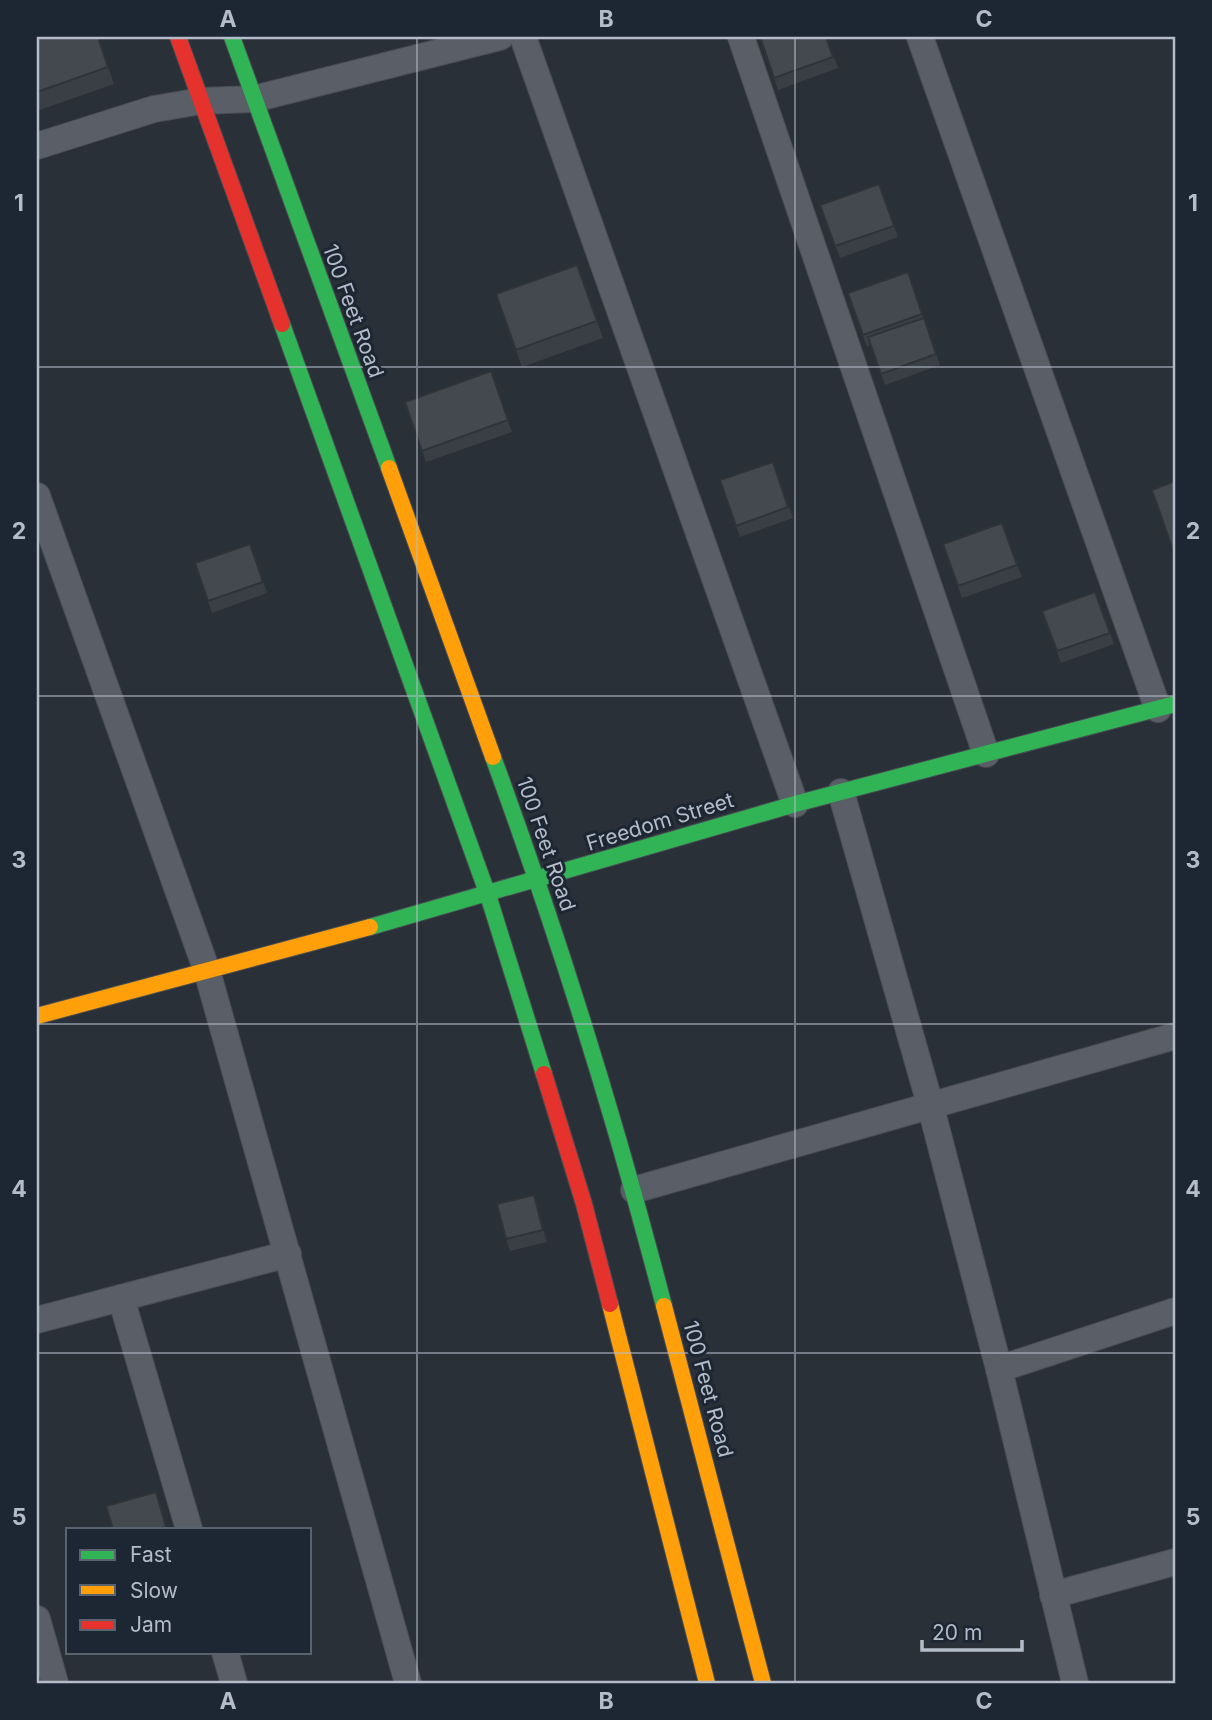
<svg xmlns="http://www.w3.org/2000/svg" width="1212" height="1720" viewBox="0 0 1212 1720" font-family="Inter,sans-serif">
	<rect width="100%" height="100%" fill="#2a3038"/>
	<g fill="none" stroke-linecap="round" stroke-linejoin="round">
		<g stroke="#484c53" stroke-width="28">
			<g id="street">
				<polyline points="523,37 795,804"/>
				<polyline points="741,37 986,754"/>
				<polyline points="920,37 1158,709"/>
				<polyline points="37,146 154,109 201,101 254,99 500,37"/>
				<polyline points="37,496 207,971 408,1683"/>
				<polyline points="841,792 930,1104 999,1369 1075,1683"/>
				<polyline points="634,1190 1175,1036"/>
				<polyline points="121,1298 189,1529"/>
				<polyline points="37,1320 288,1254"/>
				<polyline points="999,1369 1175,1311"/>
				<polyline points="1053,1595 1175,1562"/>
				<polyline points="37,1619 55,1683"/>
				<polyline points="225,1652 234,1683"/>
			</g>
		</g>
		<g stroke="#484c53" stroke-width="18">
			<g id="fast">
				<polyline points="232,37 389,468"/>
				<polyline points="282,324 488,895 544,1074"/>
				<path d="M 493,757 C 559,937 616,1121 664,1306"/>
				<polyline points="370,927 795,804 1175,704"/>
			</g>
		</g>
		<g stroke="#484c53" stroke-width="18">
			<g id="slow">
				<polyline points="389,468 493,757"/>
				<polyline points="37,1016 370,927"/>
				<polyline points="610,1304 707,1683"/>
				<polyline points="664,1306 763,1683"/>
			</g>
		</g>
		<g stroke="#484c53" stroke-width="18">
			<g id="jam">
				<polyline points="178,37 282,324"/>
				<polyline points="544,1074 584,1204 610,1304"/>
			</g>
		</g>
		<use href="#street" stroke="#5a5e66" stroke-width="26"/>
		<use href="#fast" stroke="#30b455" stroke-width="16"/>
		<use href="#slow" stroke="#ff9f0a" stroke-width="16"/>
		<use href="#jam" stroke="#e5322d" stroke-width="16"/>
	</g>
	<g fill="#3a3f45">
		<polygon points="37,37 98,37 114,84 37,111"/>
		<polygon points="760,37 826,37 838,68 778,90"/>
		<polygon points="879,184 898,237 840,258 820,205"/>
		<polygon points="577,265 603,338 522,367 496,294"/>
		<polygon points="908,272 940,365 885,385 871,345 867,347 848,293"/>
		<polygon points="491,371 512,432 426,462 405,402"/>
		<polygon points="773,462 793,518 740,537 720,480"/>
		<polygon points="1002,523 1022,577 962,598 943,544"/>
		<polygon points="250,544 267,593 212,613 195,563"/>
		<polygon points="1095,592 1114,644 1061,663 1042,611"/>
		<polygon points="538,1206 547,1242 510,1251 506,1239"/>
	</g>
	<polygon fill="#303338" points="534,1195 538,1206 547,1242 543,1230"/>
	<g fill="#444950" stroke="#303338" stroke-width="2">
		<polygon points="37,37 98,37 108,67 37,92"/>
		<polygon points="760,37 826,37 833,57 774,78"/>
		<polygon points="879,184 894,226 835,246 820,205"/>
		<polygon points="577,265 597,321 516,350 496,294"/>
		<polygon points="908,272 922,314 863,335 848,293"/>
		<polygon points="924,318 936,354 881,374 868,337"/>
		<polygon points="491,371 508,420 422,451 405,402"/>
		<polygon points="773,462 788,507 736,526 720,480"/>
		<polygon points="1175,481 1175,556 1152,490"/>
		<polygon points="1002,523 1017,565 958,586 943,544"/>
		<polygon points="250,544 263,582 208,601 195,563"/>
		<polygon points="1095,592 1110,633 1057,651 1042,611"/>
		<polygon points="534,1195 543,1230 506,1239 497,1204"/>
		<polygon points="156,1492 166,1527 159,1529 113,1529 106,1506"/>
	</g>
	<path fill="none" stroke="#b4bcc9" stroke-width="2" stroke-opacity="0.55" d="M 417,37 L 417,1683M 795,37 L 795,1683M 37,367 L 1175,367M 37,696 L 1175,696M 37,1024 L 1175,1024M 37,1353 L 1175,1353"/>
	<g text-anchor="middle" stroke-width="6" stroke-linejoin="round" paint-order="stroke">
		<g font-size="21" fill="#b4bcc9" stroke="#1d2633">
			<text transform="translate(353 311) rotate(70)" y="7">100 Feet Road</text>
			<text transform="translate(660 822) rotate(-17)" y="7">Freedom Street</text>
			<text transform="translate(546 844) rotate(71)" y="7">100 Feet Road</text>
			<text transform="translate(708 1389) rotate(75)" y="7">100 Feet Road</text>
		</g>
	</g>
	<rect width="1212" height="1720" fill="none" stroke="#1d2633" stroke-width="77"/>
	<rect x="66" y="1528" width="245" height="126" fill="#1d2633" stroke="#59626f" stroke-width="2"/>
	<rect x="80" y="1550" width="35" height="10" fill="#30b455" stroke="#59626f" stroke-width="2"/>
	<text x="130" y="1562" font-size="21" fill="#b4bcc9">Fast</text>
	<rect x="80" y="1585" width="35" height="10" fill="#ff9f0a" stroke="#59626f" stroke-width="2"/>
	<text x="130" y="1598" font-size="21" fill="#b4bcc9">Slow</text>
	<rect x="80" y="1620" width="35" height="10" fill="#e5322d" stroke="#59626f" stroke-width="2"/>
	<text x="130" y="1632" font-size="21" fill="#b4bcc9">Jam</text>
	<path d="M922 1640v10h100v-10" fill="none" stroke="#b4bcc9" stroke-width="3.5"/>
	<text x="932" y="1640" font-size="21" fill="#b4bcc9" stroke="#1d2633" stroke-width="5" paint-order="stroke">20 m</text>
	<rect x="38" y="38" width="1136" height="1644" fill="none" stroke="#b4bcc9" stroke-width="2.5"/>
	<g font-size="23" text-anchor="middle" font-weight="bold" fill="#b4bcc9">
		<text x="228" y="27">A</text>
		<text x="606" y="27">B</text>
		<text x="984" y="27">C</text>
		<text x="19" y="211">1</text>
		<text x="1193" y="211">1</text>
		<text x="19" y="539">2</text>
		<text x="1193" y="539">2</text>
		<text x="19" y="868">3</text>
		<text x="1193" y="868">3</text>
		<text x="19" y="1197">4</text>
		<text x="1193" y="1197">4</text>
		<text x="19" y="1525">5</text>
		<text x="1193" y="1525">5</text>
		<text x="228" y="1709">A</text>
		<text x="606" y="1709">B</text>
		<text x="984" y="1709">C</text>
	</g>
</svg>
